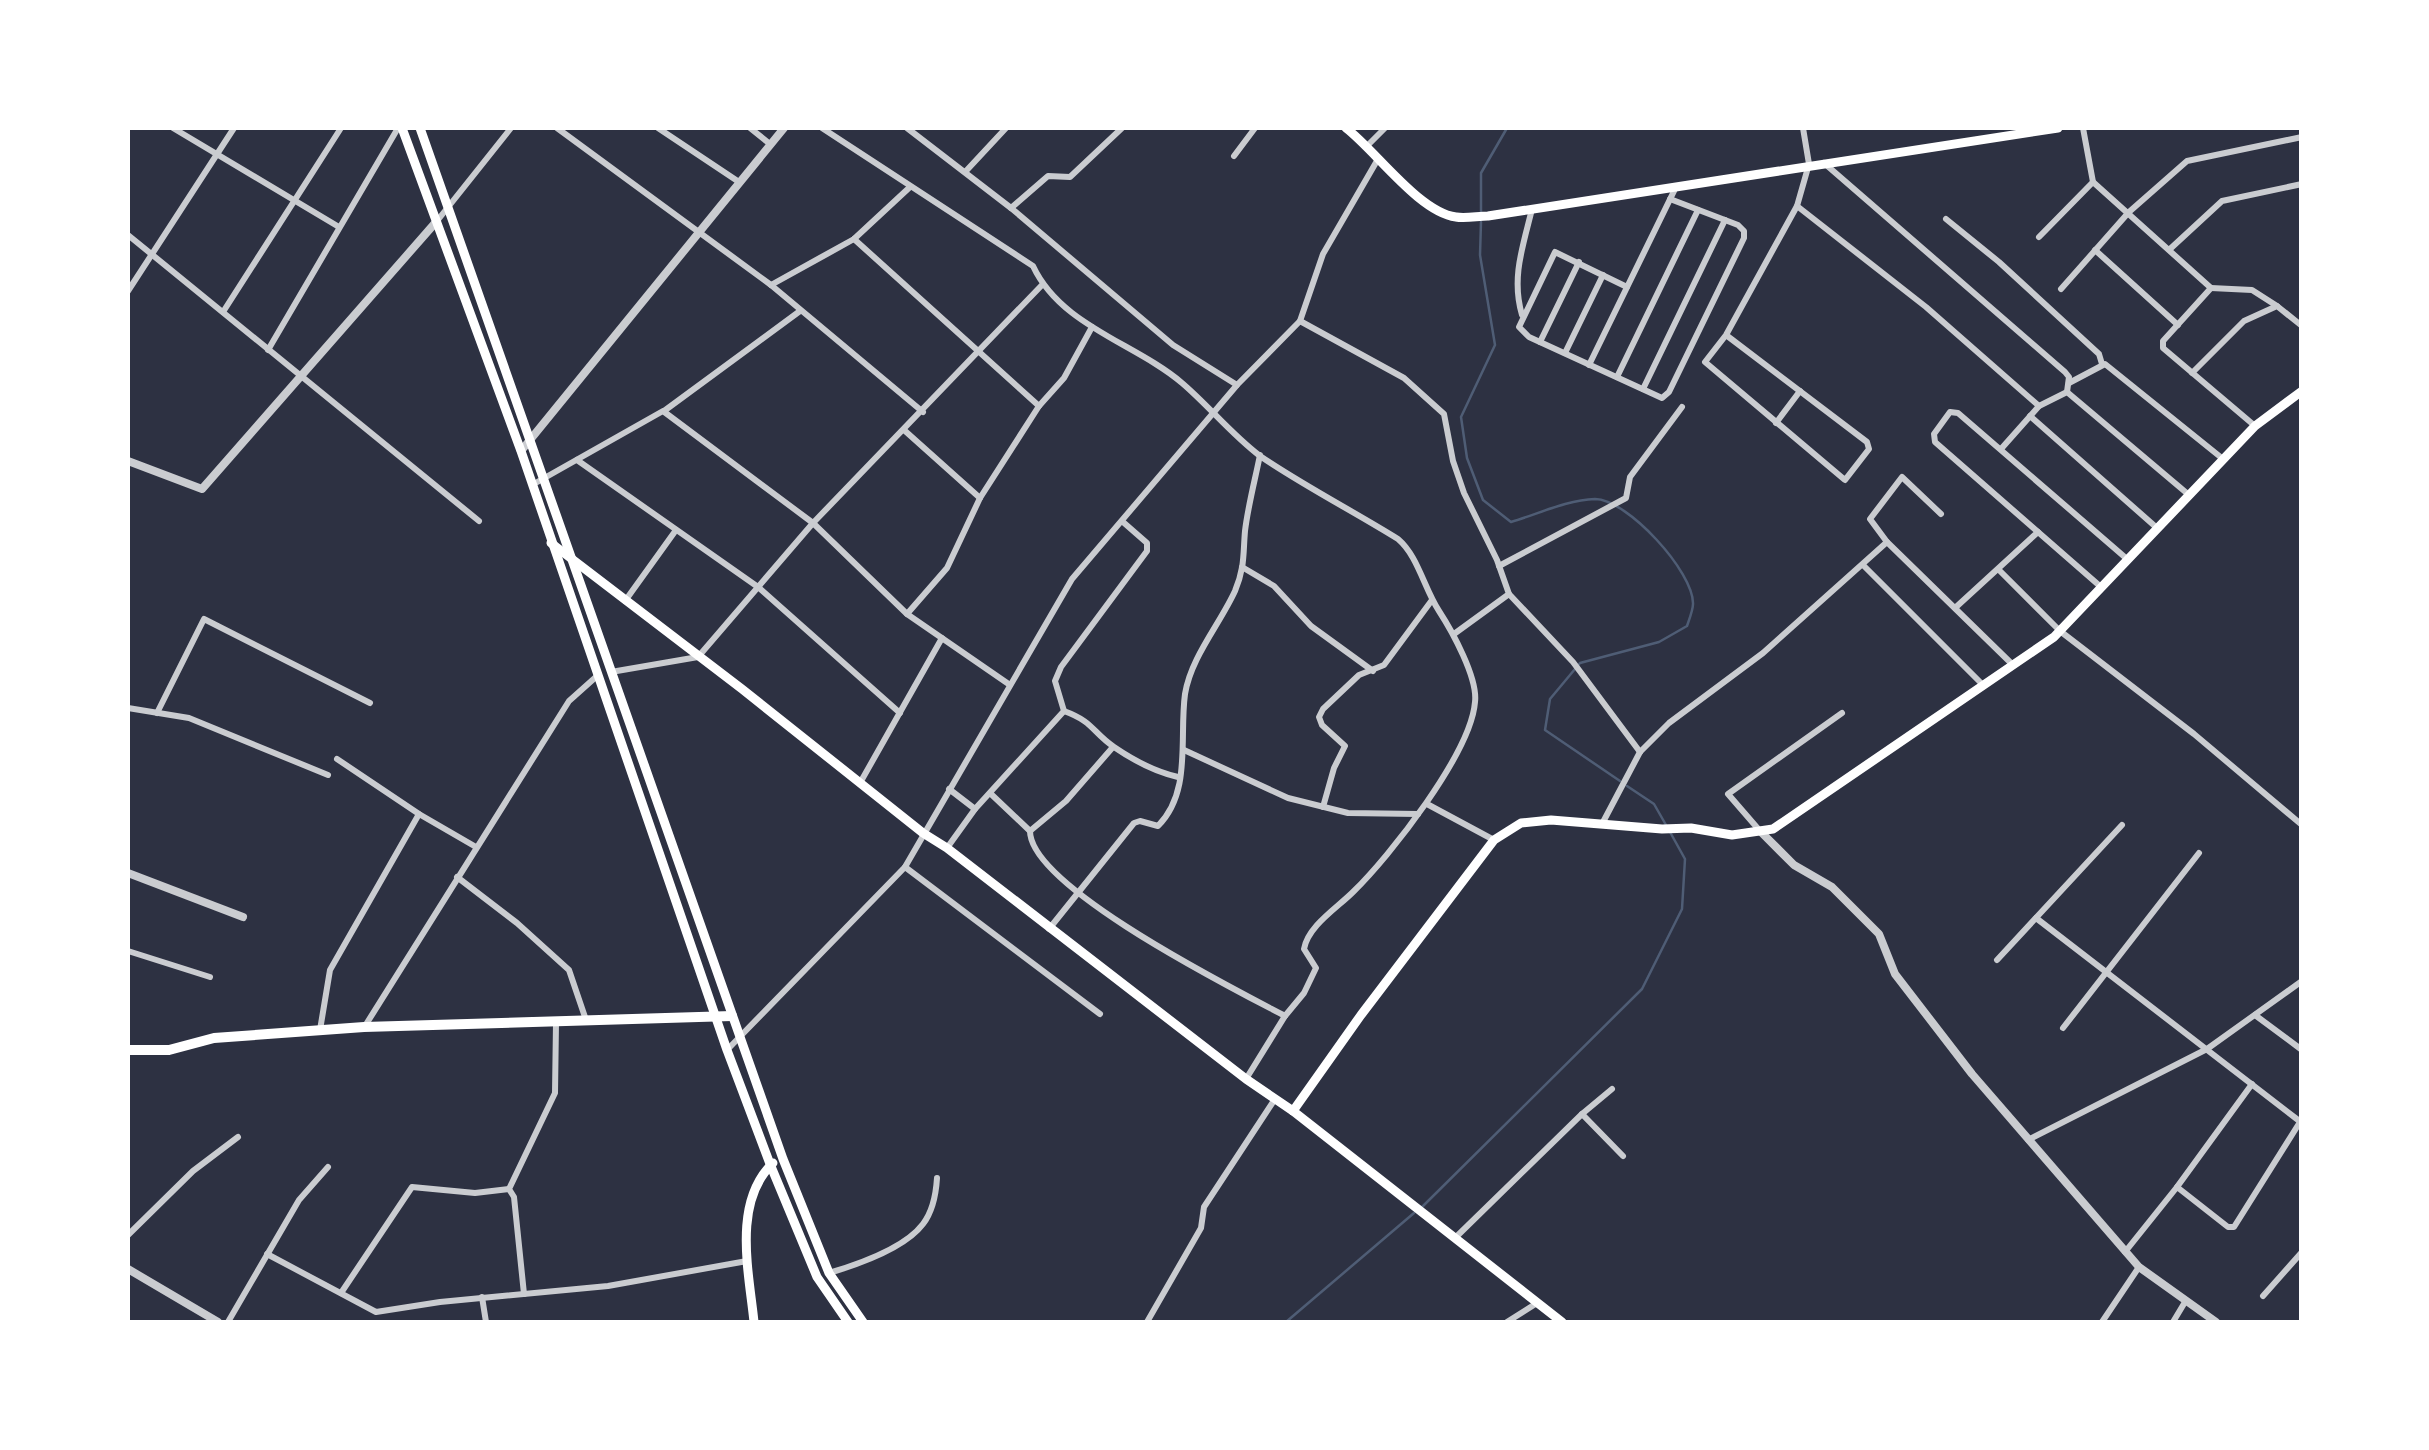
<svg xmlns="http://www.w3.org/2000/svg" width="2429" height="1450" viewBox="0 0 2429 1450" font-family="Quicksand,sans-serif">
	<rect width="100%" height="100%" fill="#2d3142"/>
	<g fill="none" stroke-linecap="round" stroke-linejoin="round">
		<g stroke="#4f5d75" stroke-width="2.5">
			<polyline points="1481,214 1481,173 1507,128"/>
			<path d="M 1481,222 L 1480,255 L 1495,345 L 1461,417 L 1467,458 L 1483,500 L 1511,522 C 1538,514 1567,500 1595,499 C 1627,499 1694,572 1693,604 C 1693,610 1689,620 1687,626 L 1659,642 L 1580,663 L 1550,699 L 1545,730 L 1620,781"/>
			<polyline points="1627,786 1654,804 1666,825"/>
			<polyline points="1421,1208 1642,989 1682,909 1685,859 1670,832"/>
			<polyline points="1286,1322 1414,1213"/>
		</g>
		<g stroke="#caccd0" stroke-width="6">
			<polyline points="173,128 339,227"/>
			<polyline points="557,128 771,285 923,412"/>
			<polyline points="658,128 739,182"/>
			<polyline points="750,128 770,144"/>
			<path d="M 822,128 L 1033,266 C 1061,326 1135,343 1182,383 C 1209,406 1231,434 1260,456 C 1304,486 1353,511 1398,539 C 1418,556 1424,588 1439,611 C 1452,631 1478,678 1475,702 C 1471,753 1390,856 1353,892 C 1337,908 1308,926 1304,949 L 1316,968 L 1304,993 L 1285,1016 L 1246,1079"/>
			<polyline points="907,128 1011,208 1173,345 1237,385"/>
			<polyline points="2083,128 2093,182 2211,288 2163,341 2163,348 2255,426"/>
			<polyline points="1368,145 1385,128"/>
			<polyline points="1234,156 1255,128"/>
			<polyline points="1824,163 2065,372 2069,377 2067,392"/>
			<polyline points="966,171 1006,128"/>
			<polyline points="1797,206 1926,307 2039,406"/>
			<polyline points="1011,208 1048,176 1070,177 1122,128"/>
			<polyline points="1946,219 1999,262 2099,354 2102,364"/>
			<polyline points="437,221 511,128"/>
			<polyline points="128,235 479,521"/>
			<polyline points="2039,237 2093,182"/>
			<polyline points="854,239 1039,406"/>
			<polyline points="2170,249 2222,201 2302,184"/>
			<polyline points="2095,250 2178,325"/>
			<polyline points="771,285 854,239 910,187"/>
			<polyline points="1627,287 1555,252 1519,327 1529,337 1662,398 1669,392 1744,238 1744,231 1738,225 1670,199"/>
			<polyline points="2211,288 2252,290 2277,306"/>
			<polyline points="2061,289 2129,212 2187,161 2302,137"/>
			<polyline points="128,291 234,128"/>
			<polyline points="223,312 341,128"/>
			<path d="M 1522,315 C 1511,278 1523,246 1532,209"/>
			<polyline points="1300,321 1404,378 1444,414 1453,461 1464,493 1497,560 1509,594 1454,634"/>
			<polyline points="1726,335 1867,442 1869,449 1845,480 1705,362 1726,335 1797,206 1809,164 1803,128"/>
			<polyline points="1540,342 1579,262"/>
			<polyline points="268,350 398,128"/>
			<polyline points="1565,353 1603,275"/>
			<polyline points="1589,365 1676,187"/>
			<polyline points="2192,373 2244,321 2277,306 2302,326"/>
			<polyline points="1617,377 1698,210"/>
			<polyline points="2069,383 2105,364 2223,459"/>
			<polyline points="1643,389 1725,220"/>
			<polyline points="664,411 800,311"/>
			<polyline points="2030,416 2157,528"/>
			<polyline points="1776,423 1800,391"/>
			<polyline points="904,430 980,498"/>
			<polyline points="2001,449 2039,406 2067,392 2189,495"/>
			<polyline points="577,460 758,587 900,713"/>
			<polyline points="532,485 663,411 813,523 907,614 1010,685"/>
			<polyline points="1941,514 1902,477 1870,519 1887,542 2013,665"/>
			<polyline points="1863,565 1983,685"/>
			<polyline points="1499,566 1626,498 1630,477 1682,407"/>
			<polyline points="1242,567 1274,586 1311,626 1373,671"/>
			<polyline points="1999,570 2060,631 2194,734 2302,825"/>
			<polyline points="2101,587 1935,442 1934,434 1950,412 1958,413 2127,559"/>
			<polyline points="1509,594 1573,662 1640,752"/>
			<polyline points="625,601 676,530"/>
			<polyline points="1955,608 2038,532"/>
			<polyline points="907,614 947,568 980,498 1039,406 1064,378 1092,327"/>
			<polyline points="611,672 698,657 813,523 1042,285"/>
			<polyline points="128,708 189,718 328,775"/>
			<path d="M 1064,711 C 1094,722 1092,732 1114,747 C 1133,760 1156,772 1178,777"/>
			<polyline points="157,713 204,619 370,703"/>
			<polyline points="1184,750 1288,798 1348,813 1418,814"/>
			<polyline points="337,759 419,814 476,847"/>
			<polyline points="860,783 942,638"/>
			<polyline points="949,789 975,809"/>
			<path d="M 991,794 L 1030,831 C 1030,887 1236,990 1285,1016"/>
			<polyline points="1427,804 1494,840"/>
			<polyline points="1323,807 1334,768 1345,746 1322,725 1319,717 1323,709 1359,675 1384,665 1432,600"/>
			<polyline points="1602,824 1640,752 1669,723 1763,653 1887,542"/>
			<polyline points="1030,831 1066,801 1113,747"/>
			<polyline points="1760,831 1728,794 1842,713"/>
			<polyline points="947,848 975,809 1064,711 1055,681 1061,667 1147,551 1147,543 1123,522"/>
			<polyline points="905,867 1100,1014"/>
			<polyline points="457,877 517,923 569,970 586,1020"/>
			<polyline points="2036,918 2302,1123"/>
			<path d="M 1049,929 L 1134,823 L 1140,821 L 1158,826 C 1192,792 1179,738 1185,694 C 1191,657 1220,624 1235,591 C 1245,567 1243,554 1245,531 C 1248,506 1255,480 1260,455"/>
			<polyline points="128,951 210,977"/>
			<polyline points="1997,960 2122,825"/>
			<polyline points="2255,1015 2302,1050"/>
			<polyline points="365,1026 569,701 597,676"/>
			<polyline points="2063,1028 2199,853"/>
			<polyline points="320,1030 330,970 419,814"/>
			<polyline points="727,1050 905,867 1072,579 1237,385 1300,321 1323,254 1378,159"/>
			<polyline points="1582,1114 1623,1156"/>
			<polyline points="2028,1140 2207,1049 2302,981"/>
			<polyline points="2177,1187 2252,1084"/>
			<polyline points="128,1235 193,1171 238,1137"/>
			<polyline points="1455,1238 1582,1114 1612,1089"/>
			<polyline points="2125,1252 2177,1187 2228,1227 2234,1227 2300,1122"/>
			<polyline points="267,1254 376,1312 440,1302 608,1286 747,1261"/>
			<path d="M 829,1273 C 856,1265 905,1248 923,1224 C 933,1211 936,1194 937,1178"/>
			<polyline points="341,1293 412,1187 475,1193 509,1189"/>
			<polyline points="524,1294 514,1197 509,1189 555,1093 556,1023"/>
			<polyline points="2263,1296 2302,1252"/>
			<polyline points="482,1297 486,1322"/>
			<polyline points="228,1322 299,1200 328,1167"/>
			<polyline points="1147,1322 1201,1228 1204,1207 1275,1099"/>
			<polyline points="1507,1322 1537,1303"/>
			<polyline points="2102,1322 2139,1267"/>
			<polyline points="2173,1322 2185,1302"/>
		</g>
		<g stroke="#caccd0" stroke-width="8">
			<polyline points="521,451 784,128"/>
			<polyline points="128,461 202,489 436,222"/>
			<polyline points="1761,832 1794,865 1832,887 1879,934 1895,974 1972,1074 2139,1267 2216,1322"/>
			<polyline points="128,873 243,917"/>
			<polyline points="128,1269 218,1322"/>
		</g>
		<g stroke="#fff" stroke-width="9">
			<polyline points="402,128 521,451 727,1050 770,1164 817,1277 848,1322"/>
			<polyline points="420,128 783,1159 829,1273 863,1322"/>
			<path d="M 1346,128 C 1376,151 1419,212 1456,217 C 1465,219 1478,216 1488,216 L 2058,128"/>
			<polyline points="551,543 742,689 923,833 947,848 1246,1079 1293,1111 1562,1322"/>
			<polyline points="1293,1111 1361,1015 1494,840 1521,823 1551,820 1662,829 1691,828 1732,835 1773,829 2054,637 2255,426 2302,391"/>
			<path d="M 754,1322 C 749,1272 732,1202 773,1163"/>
		</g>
		<polyline stroke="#fff" stroke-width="10" points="128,1050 169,1050 214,1038 364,1027 732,1016"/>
	</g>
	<rect width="2429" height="1450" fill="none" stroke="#ffffff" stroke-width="260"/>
</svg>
